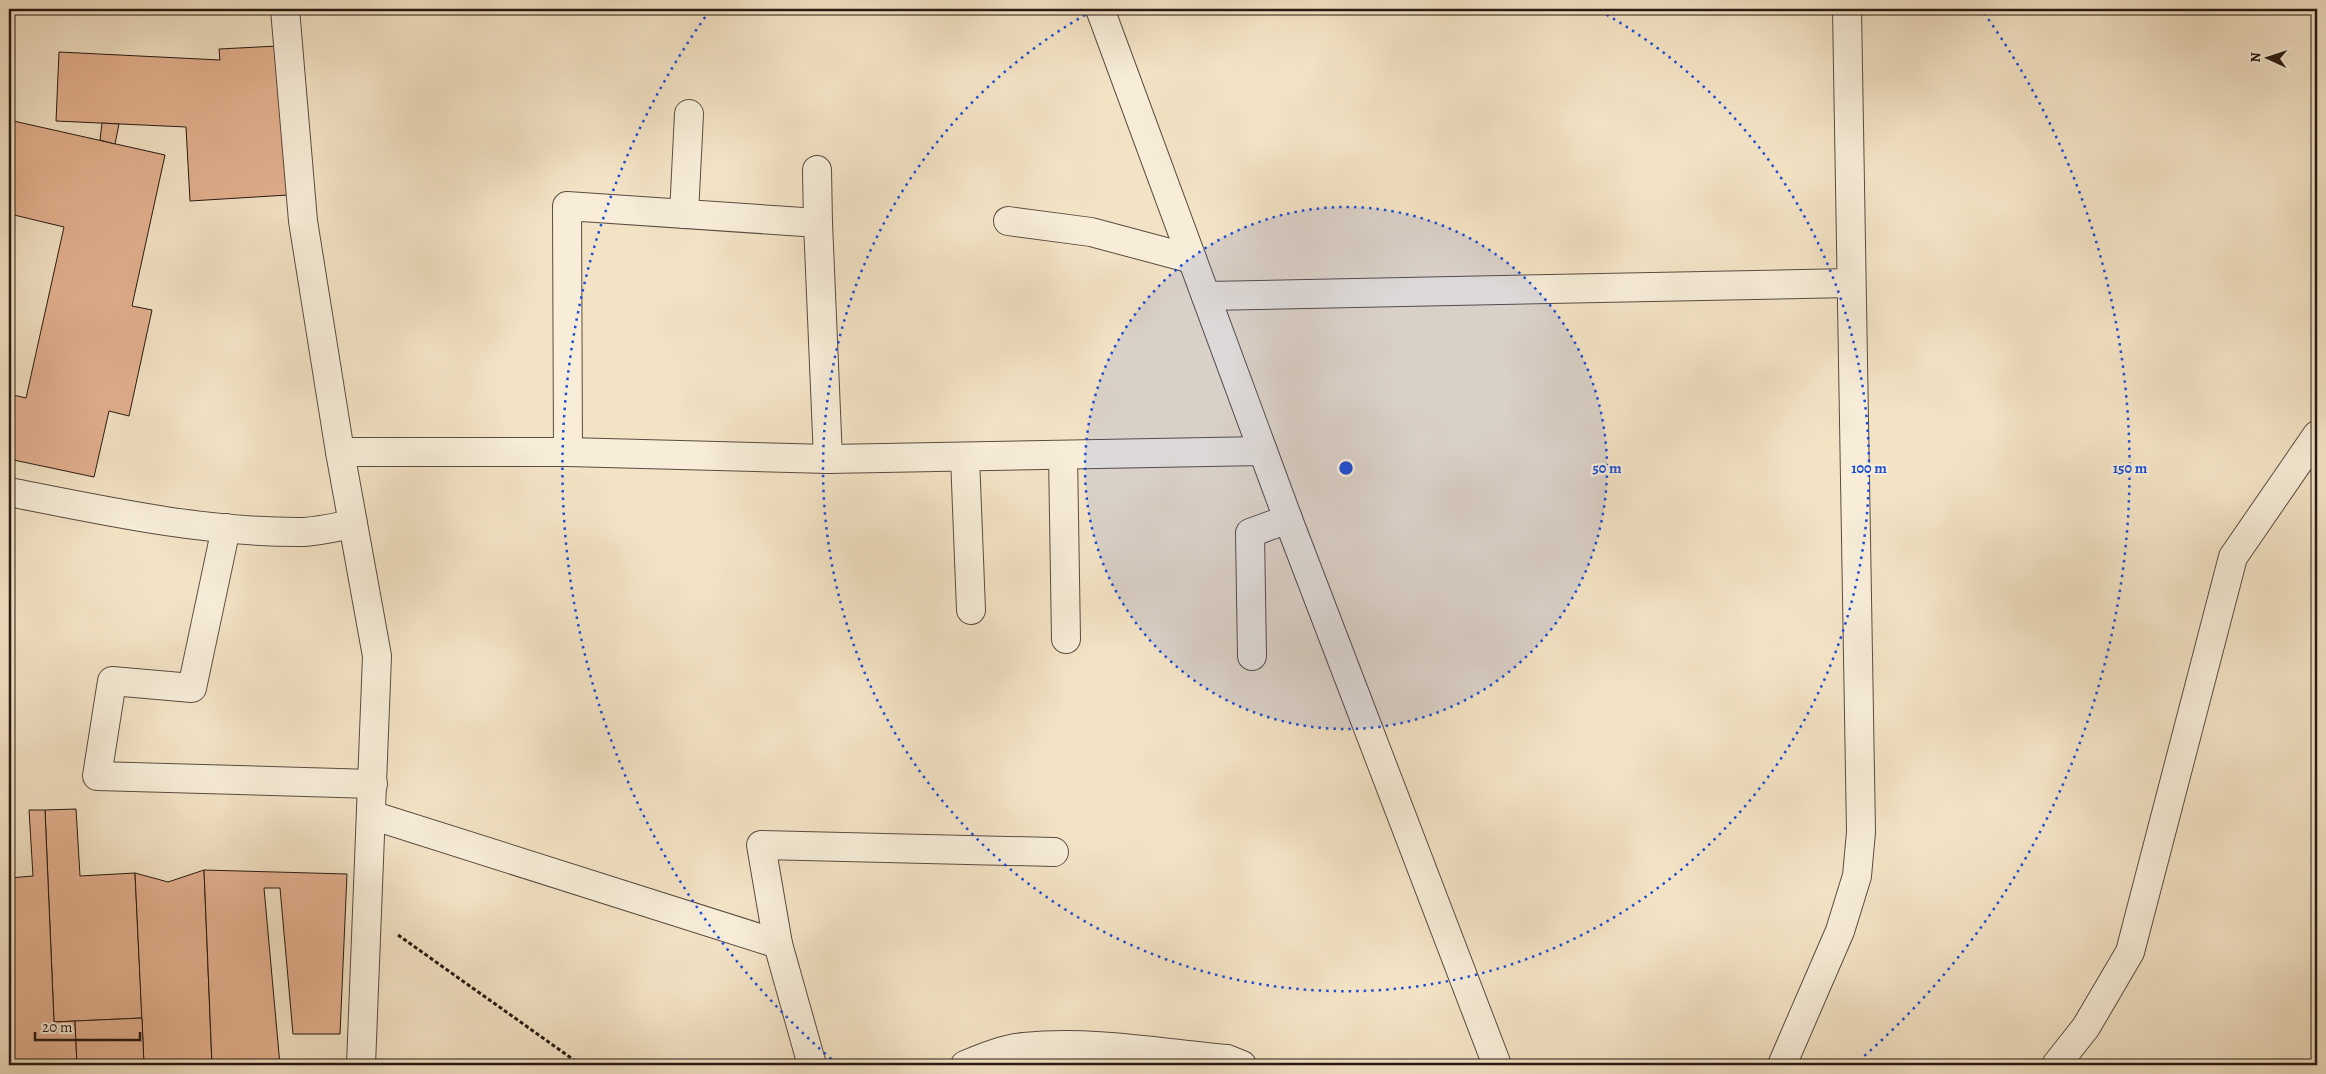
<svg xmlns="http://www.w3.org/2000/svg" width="2326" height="1074" viewBox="0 0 2326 1074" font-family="Alegreya,serif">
	<rect width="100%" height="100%" fill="#f3e3c5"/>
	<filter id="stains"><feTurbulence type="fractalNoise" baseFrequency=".004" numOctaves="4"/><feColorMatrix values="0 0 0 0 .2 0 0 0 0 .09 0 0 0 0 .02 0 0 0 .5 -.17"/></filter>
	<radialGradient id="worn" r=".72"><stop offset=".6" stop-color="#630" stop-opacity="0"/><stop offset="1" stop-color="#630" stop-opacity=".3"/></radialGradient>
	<g fill="#e4b190" stroke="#271a13">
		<polygon points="278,46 288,195 190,201 186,127 56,121 59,52 220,60 219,49"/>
		<polygon points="9,120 165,155 132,306 152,310 129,416 109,411 94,477 9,459 9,394 26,398 64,227 14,215 9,238"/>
		<polygon points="102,123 119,124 115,144 100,140"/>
		<polygon points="76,809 80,876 135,873 142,1018 54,1022 45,810"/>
		<polygon points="29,810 45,810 54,1022 75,1021 77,1065 9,1065 9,878 33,876"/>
		<polygon points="204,870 212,1065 144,1065 135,873 168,882"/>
		<polygon points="204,870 347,874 340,1034 293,1034 280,888 264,888 280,1065 212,1065"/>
		<polygon points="142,1018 144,1065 77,1065 75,1021"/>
	</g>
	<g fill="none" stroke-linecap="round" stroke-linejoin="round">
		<g stroke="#5a4c40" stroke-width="30">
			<g id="minor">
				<polyline points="285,9 303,221 340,452 377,656 361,1065"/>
				<polyline points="1100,9 1288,519 1497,1065"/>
				<polyline points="817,170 818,223"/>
				<polyline points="684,214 689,114"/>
				<polyline points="1008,221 1091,232 1192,259"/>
				<polyline points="1206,296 1851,283"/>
				<polyline points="340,452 568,452 828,459 1263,451"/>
				<polyline points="568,452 567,206 818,223 828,459"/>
				<polyline points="1063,455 1066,639"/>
				<polyline points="965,457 971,610"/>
				<path d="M 9,492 C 105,511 205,533 304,532 C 320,531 337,527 353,524"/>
				<polyline points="226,528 192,688 112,681 97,776 373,784"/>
				<polyline points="1252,656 1250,533 1288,519"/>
				<polyline points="371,815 778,944 812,1065"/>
				<polyline points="778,944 761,845 1054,852"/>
				<path d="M 965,1065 C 984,1057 1004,1049 1024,1047 C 1091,1040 1161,1053 1227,1059 L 1242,1065"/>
				<polyline points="1782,1065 1840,931 1857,876 1861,832 1847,9"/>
				<polyline points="2056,1065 2086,1027 2130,952 2233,557 2317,435"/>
			</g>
		</g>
		<polyline stroke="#271a13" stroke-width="3" stroke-dasharray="4 2.5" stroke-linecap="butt" points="398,935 581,1065"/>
		<use href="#minor" stroke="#f7edd9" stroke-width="28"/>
	</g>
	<circle cx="1346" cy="468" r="261" fill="#1d4ed8" fill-opacity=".12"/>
	<g fill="none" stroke="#1d4ed8" stroke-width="2.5" stroke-dasharray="2.5 5">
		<circle cx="1346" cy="468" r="261"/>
		<path d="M1600 11A523 523 0 1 1 1092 11"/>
		<path d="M837 1064A784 784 0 0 1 708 13M1984 13A784 784 0 0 1 1855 1064"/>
	</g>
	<circle cx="1346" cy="468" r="8" fill="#1d4ed8" stroke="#f7edd9" stroke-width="2.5"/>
	<g font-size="15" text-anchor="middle" font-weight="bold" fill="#1d4ed8" stroke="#f7edd9" stroke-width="4.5" stroke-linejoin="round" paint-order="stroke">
		<text x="1607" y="473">50 m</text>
		<text x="1869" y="473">100 m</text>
		<text x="2130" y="473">150 m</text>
	</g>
	<rect width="2326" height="1074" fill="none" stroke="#f3e3c5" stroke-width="30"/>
	<rect x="10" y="10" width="2306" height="1054" fill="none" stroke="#271a13" stroke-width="2.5"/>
	<rect x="15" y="15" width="2296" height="1044" fill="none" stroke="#271a13"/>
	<g transform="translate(2268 58) rotate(273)" stroke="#f7edd9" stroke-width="4" paint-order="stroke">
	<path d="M0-4L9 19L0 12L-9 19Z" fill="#271a13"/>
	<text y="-8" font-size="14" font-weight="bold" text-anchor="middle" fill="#271a13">N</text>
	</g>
	<path d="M35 1032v8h105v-8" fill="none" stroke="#271a13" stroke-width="2.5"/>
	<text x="42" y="1032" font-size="15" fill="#271a13" stroke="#f7edd9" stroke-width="4" paint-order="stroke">20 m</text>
	<rect width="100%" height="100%" filter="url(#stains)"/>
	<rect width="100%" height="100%" fill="url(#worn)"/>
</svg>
